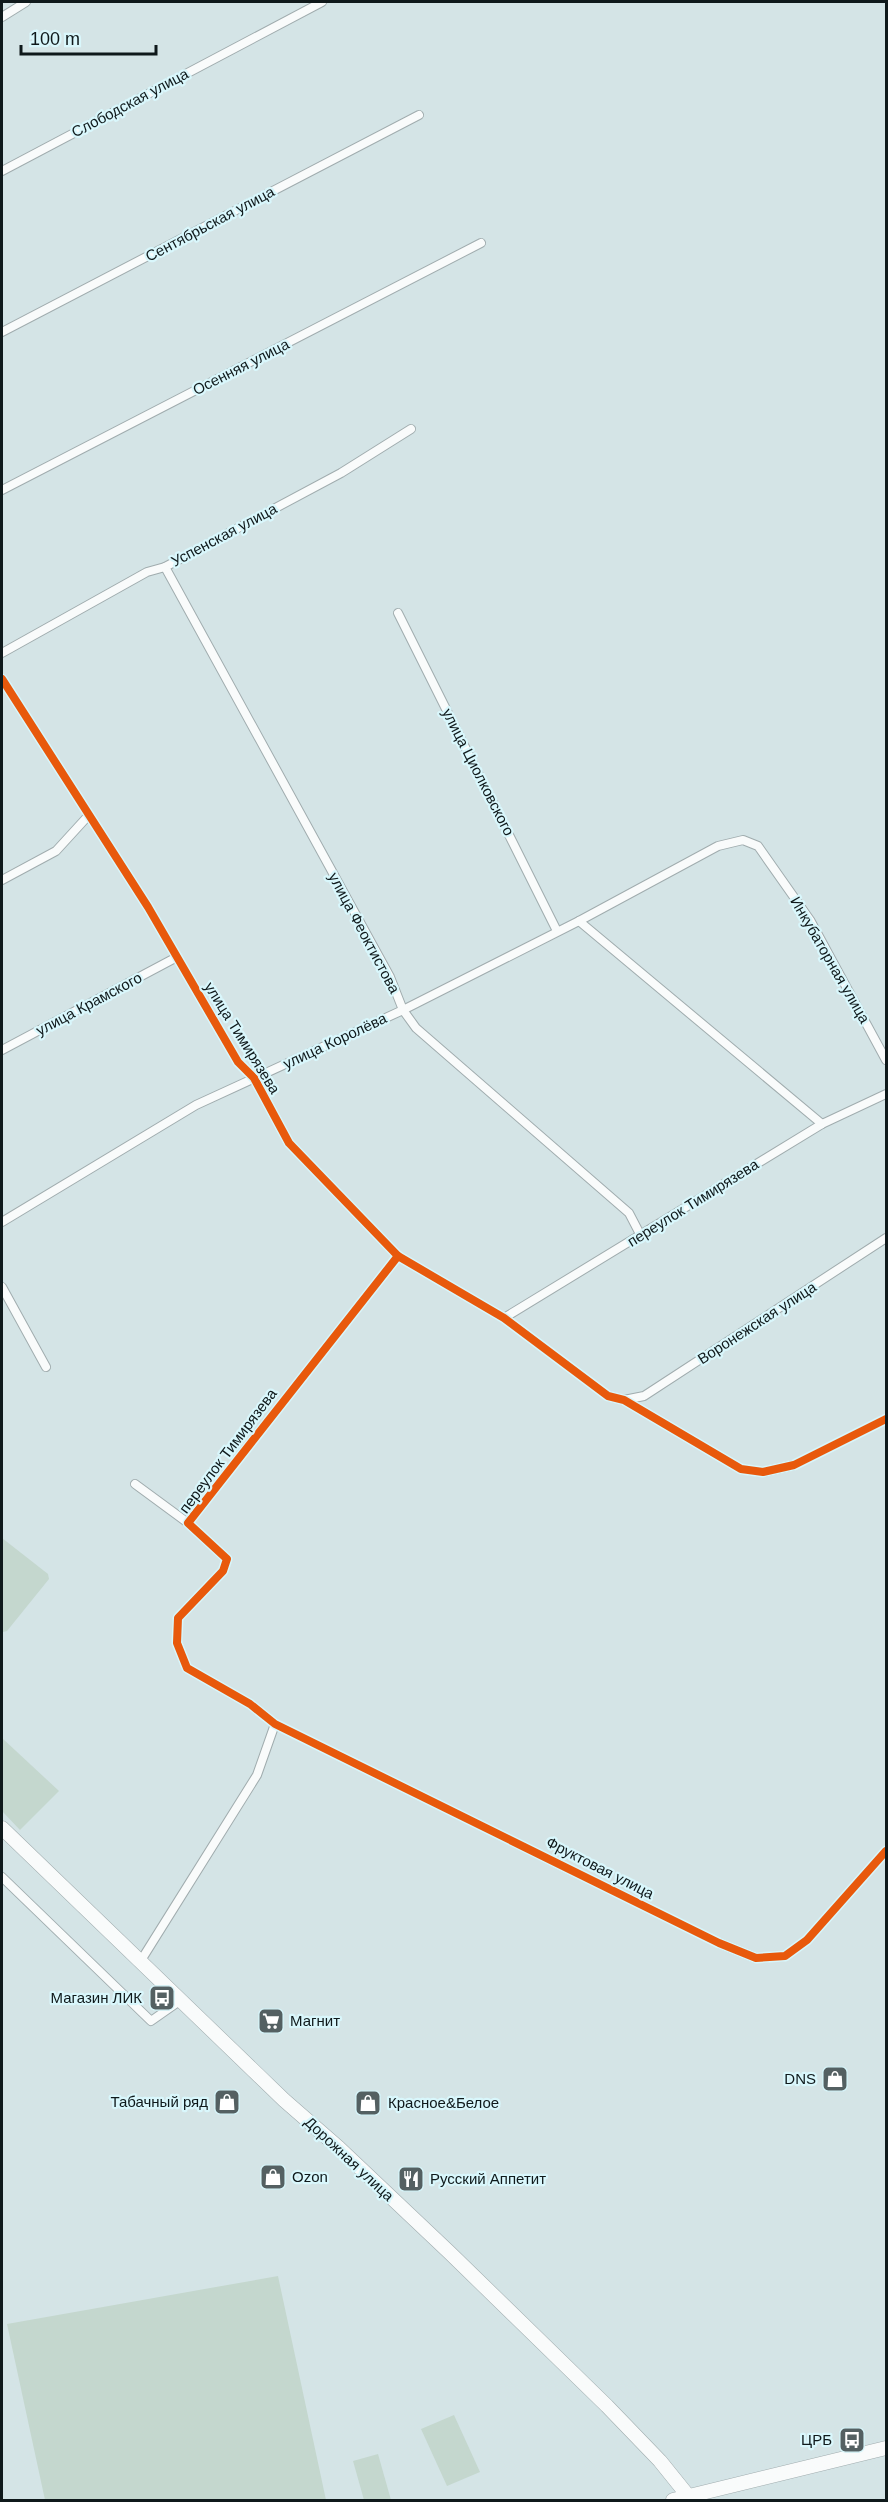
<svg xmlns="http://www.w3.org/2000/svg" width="888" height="2502" viewBox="0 0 888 2502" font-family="Arial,sans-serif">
	<rect width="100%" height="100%" fill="#d4e4e6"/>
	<g fill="#c4d7ce">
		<polygon points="2,1538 48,1574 49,1579 7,1631 3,1632"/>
		<polygon points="2,1738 59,1791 20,1830 2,1811"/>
		<polygon points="278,2276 326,2500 45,2500 7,2324"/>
		<polygon points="454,2415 480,2472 447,2486 421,2429"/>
		<polygon points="378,2454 391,2500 364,2500 353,2461"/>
	</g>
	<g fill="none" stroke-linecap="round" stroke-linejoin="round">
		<g stroke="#a0acae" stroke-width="10">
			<g id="minor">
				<polyline points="2,17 26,2"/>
				<polyline points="2,171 322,2"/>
				<polyline points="2,332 419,115"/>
				<polyline points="2,490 481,243"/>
				<polyline points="165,567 390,977 403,1010 416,1028 629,1213 641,1236"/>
				<polyline points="398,613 557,931"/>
				<polyline points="2,653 147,572 165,567 341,473 411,429"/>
				<polyline points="2,679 148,907 238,1062 254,1078 289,1143 398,1256 504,1318 608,1396 624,1400 741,1469 763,1472 794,1465 886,1419"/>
				<polyline points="2,880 56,851 88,816"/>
				<polyline points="579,921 822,1124"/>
				<polyline points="2,1050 177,957"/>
				<polyline points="2,1222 196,1105 403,1010 579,921 718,846 743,840 758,846 810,920 886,1060"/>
				<polyline points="398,1256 188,1523 227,1559 223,1571 178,1618 177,1643 187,1668 250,1704 275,1724 719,1943 756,1958 785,1956 807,1940 886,1851"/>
				<polyline points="2,1287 46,1367"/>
				<polyline points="504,1318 822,1124 886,1094"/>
				<polyline points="624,1400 644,1396 886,1238"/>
				<polyline points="135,1484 188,1523"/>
				<polyline points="2,1877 151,2021 181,2000"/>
				<polyline points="140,1962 257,1775 275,1724"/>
			</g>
		</g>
		<g stroke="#a0acae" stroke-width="15">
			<g id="primary">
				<polyline points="2,1828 284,2100 339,2148 450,2253 607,2406 660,2461 689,2497"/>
				<polyline points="673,2500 886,2448"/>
			</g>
		</g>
		<use href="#minor" stroke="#f9fbfb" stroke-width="8"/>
		<use href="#primary" stroke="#f9fbfb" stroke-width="14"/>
		<g stroke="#d9f7fc" stroke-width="11">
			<g id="cycleway">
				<polyline points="2,679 148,907 238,1062 254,1078 289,1143 398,1256 504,1318 608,1396 624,1400 741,1469 763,1472 794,1465 886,1419"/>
				<polyline points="398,1256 188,1523 227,1559 223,1571 178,1618 177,1643 187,1668 250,1704 275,1724 719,1943 756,1958 785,1956 807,1940 886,1851"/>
			</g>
		</g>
		<use href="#cycleway" stroke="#e8590c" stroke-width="8"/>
	</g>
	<defs>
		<g id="bus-square" transform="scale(1.35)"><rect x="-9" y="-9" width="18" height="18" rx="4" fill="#546062" stroke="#d9f7fc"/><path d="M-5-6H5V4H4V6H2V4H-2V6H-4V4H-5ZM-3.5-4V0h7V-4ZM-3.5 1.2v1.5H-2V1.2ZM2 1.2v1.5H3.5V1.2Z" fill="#fff"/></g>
		<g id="supermarket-square" transform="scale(1.35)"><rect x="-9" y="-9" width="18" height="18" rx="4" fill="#546062" stroke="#d9f7fc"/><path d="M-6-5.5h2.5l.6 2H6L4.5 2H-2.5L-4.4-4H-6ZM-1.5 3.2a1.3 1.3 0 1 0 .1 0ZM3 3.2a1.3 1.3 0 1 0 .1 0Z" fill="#fff"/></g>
		<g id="shop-square" transform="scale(1.35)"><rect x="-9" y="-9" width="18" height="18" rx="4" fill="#546062" stroke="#d9f7fc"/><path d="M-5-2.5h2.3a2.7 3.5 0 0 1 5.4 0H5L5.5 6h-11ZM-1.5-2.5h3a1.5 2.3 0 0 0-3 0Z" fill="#fff"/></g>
		<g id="restaurant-square" transform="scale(1.35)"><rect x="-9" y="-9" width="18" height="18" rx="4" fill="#546062" stroke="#d9f7fc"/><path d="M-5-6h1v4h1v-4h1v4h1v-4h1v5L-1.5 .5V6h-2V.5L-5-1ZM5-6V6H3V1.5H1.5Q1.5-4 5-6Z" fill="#fff"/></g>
	</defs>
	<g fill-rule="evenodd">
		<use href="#bus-square" x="162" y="1998"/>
		<use href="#supermarket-square" x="271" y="2021"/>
		<use href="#shop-square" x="835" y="2079"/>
		<use href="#shop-square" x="227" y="2102"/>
		<use href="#shop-square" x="368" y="2103"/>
		<use href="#shop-square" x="273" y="2177"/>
		<use href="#restaurant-square" x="411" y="2179"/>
		<use href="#bus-square" x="852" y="2440"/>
	</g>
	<g text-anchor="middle" stroke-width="4.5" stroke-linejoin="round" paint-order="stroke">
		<g font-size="15" fill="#0f191b" stroke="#d9f7fc">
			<text transform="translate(130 103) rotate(-28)" y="5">Слободская улица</text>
			<text transform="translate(210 224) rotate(-28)" y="5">Сентябрьская улица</text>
			<text transform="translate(241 367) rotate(-27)" y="5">Осенняя улица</text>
			<text transform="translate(224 535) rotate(-28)" y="5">Успенская улица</text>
			<text transform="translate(478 772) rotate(63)" y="5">улица Циолковского</text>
			<text transform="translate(364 933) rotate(62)" y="5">улица Феоктистова</text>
			<text transform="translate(830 960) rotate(60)" y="5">Инкубаторная улица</text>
			<text transform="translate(89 1004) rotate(-28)" y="5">улица Крамского</text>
			<text transform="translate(242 1038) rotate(58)" y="5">улица Тимирязева</text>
			<text transform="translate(335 1041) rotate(-25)" y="5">улица Королёва</text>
			<text transform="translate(693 1203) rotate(-32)" y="5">переулок Тимирязева</text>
			<text transform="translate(757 1323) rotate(-33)" y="5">Воронежская улица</text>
			<text transform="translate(228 1451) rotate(-53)" y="5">переулок Тимирязева</text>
			<text transform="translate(600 1868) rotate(27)" y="5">Фруктовая улица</text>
			<text transform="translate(349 2159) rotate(43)" y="5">Дорожная улица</text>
		</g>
		<g font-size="15" fill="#0f191b" stroke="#d9f7fc" text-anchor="end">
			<text x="142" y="2003">Магазин ЛИК</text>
			<text x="290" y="2026" text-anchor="start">Магнит</text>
			<text x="816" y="2084">DNS</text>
			<text x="208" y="2107">Табачный ряд</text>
			<text x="388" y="2108" text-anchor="start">Красное&amp;Белое</text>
			<text x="292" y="2182" text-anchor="start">Ozon</text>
			<text x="430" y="2184" text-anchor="start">Русский Аппетит</text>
			<text x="832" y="2445">ЦРБ</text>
		</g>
	</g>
	<rect width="888" height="2502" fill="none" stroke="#0f191b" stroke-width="6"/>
	<path d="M21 45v9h135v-9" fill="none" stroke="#0f191b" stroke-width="3"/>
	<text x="30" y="45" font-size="18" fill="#0f191b" stroke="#d9f7fc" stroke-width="4.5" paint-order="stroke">100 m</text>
</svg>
